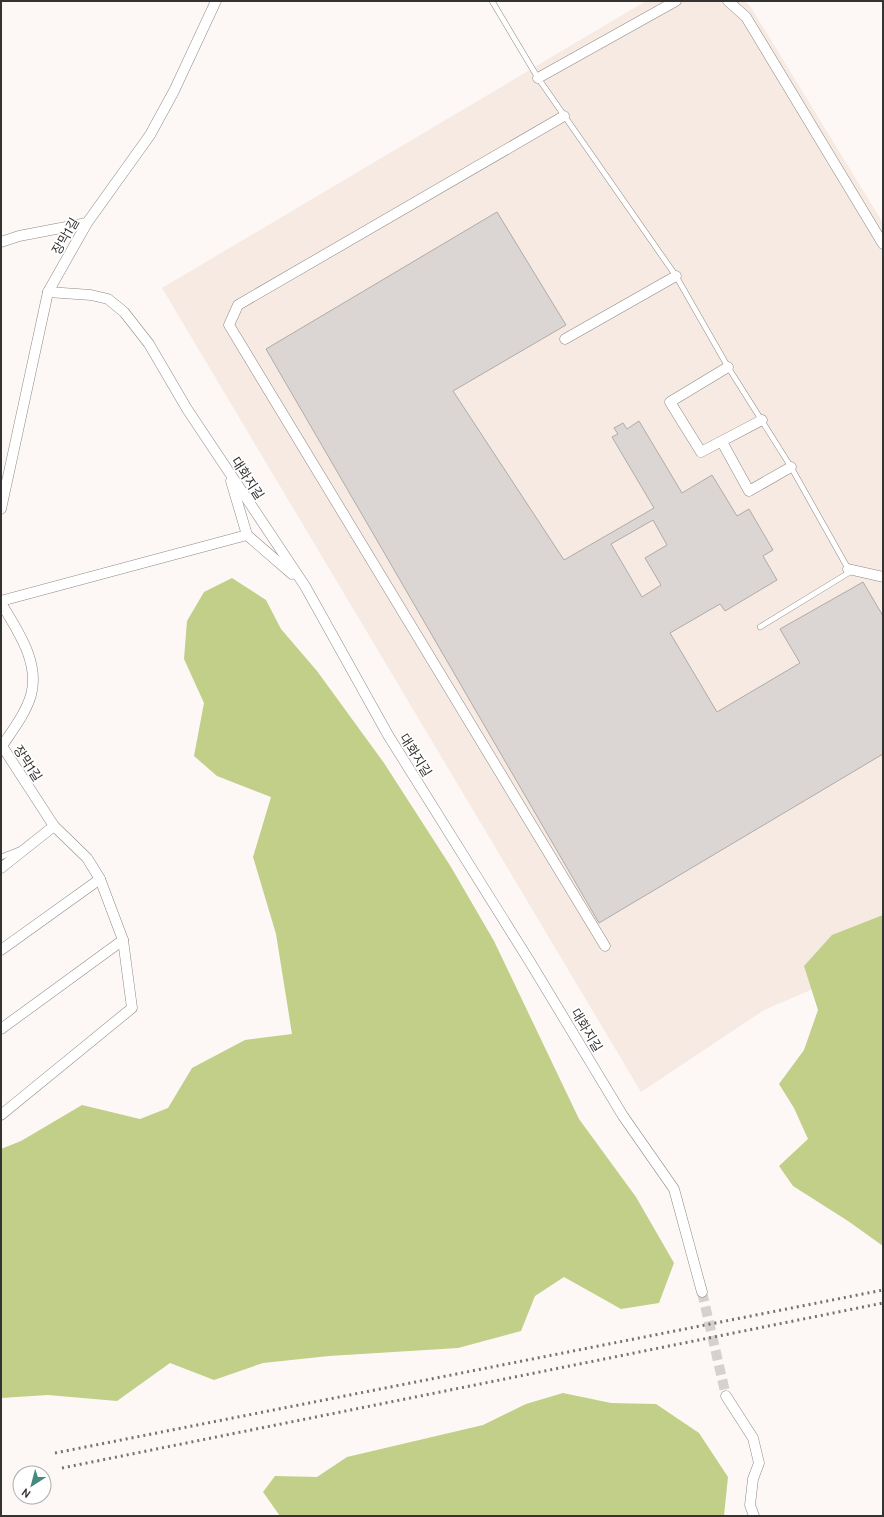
<svg xmlns="http://www.w3.org/2000/svg" width="884" height="1517" viewBox="0 0 884 1517" font-family="Cabin,'Noto Sans KR',sans-serif">
	<rect width="100%" height="100%" fill="#fdf8f5"/>
	<polygon fill="#f6eae2" points="646,1 744,1 750,6 883,223 883,959 764,1010 641,1092 162,288"/>
	<g fill="#c1cf89">
		<polygon points="232,578 266,600 281,629 317,671 384,763 451,867 494,941 579,1119 636,1197 674,1263 659,1303 621,1309 564,1277 535,1296 521,1331 458,1348 329,1356 263,1363 214,1380 170,1363 117,1401 48,1395 1,1398 1,1149 21,1141 82,1105 140,1119 168,1108 192,1068 245,1040 292,1034 276,934 253,857 271,797 217,776 194,756 204,703 184,659 187,621 204,592"/>
		<polygon points="883,915 883,1246 848,1221 793,1186 779,1166 808,1139 794,1108 779,1084 804,1050 818,1010 804,966 832,935"/>
		<polygon points="563,1393 611,1403 656,1404 699,1433 728,1477 724,1516 280,1516 263,1492 275,1476 317,1477 347,1457 483,1425 526,1404"/>
	</g>
	<path fill="#dbd6d3" stroke="#afaba8" fill-rule="evenodd" d="M 497,212 L 566,325 L 453,391 L 564,560 L 654,508 L 612,437 L 618,434 L 614,428 L 623,423 L 627,429 L 639,421 L 682,493 L 712,475 L 737,516 L 749,509 L 773,550 L 763,556 L 777,580 L 725,611 L 720,604 L 670,633 L 717,712 L 800,663 L 780,629 L 863,582 L 883,616 L 883,754 L 599,923 L 266,349 ZM 653,520 L 667,545 L 645,558 L 661,585 L 642,597 L 611,544 Z"/>
	<g fill="none" stroke-linecap="round" stroke-linejoin="round">
		<polyline stroke="#d5d1ce" stroke-width="10" stroke-dasharray="10 5" stroke-linecap="butt" points="702,1292 726,1396"/>
		<g stroke="#8e8987" stroke-width="6">
			<g id="service">
				<polyline points="492,1 538,78 676,276 728,367 791,467 850,572 760,627"/>
				<polyline points="1,857 19,850"/>
			</g>
		</g>
		<g stroke="#8e8987" stroke-width="11">
			<g id="minor">
				<polyline points="728,1 746,17 883,244"/>
				<polyline points="538,78 676,1"/>
				<polyline points="564,116 238,305 229,325 605,946"/>
				<polyline points="1,242 19,236 87,223"/>
				<polyline points="48,292 91,295 108,299 124,312 149,344 187,409 305,586 388,735 530,962 623,1116 674,1189 702,1292"/>
				<polyline points="565,339 676,276"/>
				<polyline points="728,367 670,402 701,452 762,420"/>
				<polyline points="722,442 749,491 791,467"/>
				<polyline points="231,481 247,535 292,574"/>
				<polyline points="1,509 48,292 87,223 150,135 174,91 216,1"/>
				<polyline points="848,569 883,577"/>
				<polyline points="1,601 247,535"/>
				<path d="M 1,603 C 17,630 40,662 31,695 C 26,713 12,731 2,746 L 54,826 L 87,858 L 100,879 L 123,940 L 132,1008 L 1,1115"/>
				<polyline points="1,868 54,826"/>
				<polyline points="1,950 100,879"/>
				<polyline points="1,1029 123,940"/>
				<polyline points="726,1396 753,1438 759,1463 753,1479 750,1505 754,1516"/>
			</g>
		</g>
		<use href="#service" stroke="#fff" stroke-width="5"/>
		<use href="#minor" stroke="#fff" stroke-width="10"/>
		<g stroke="#757271" stroke-width="3" stroke-dasharray="2 4" stroke-linecap="butt">
			<polyline points="55,1453 883,1290"/>
			<polyline points="62,1468 883,1303"/>
		</g>
	</g>
	<g text-anchor="middle" stroke-width="3.5" stroke-linejoin="round" paint-order="stroke">
		<g font-size="13" fill="#353332" stroke="#fff">
			<text transform="translate(65 236) rotate(-60)" y="5">장막1길</text>
			<text transform="translate(248 478) rotate(57)" y="5">대화지길</text>
			<text transform="translate(416 755) rotate(58)" y="5">대화지길</text>
			<text transform="translate(28 763) rotate(57)" y="5">장막1길</text>
			<text transform="translate(587 1030) rotate(59)" y="5">대화지길</text>
		</g>
	</g>
	<rect width="884" height="1517" fill="none" stroke="#353332" stroke-width="4"/>
	<g transform="translate(32 1485) rotate(216)"><circle r="19" fill="#ffffff" stroke="#aeadad"/>
	<path d="M0-3L7 15L0 10L-7 15Z" fill="#458a7f"/>
	<text y="-6" font-size="11" font-weight="bold" text-anchor="middle" fill="#353332">N</text>
	</g>
</svg>
